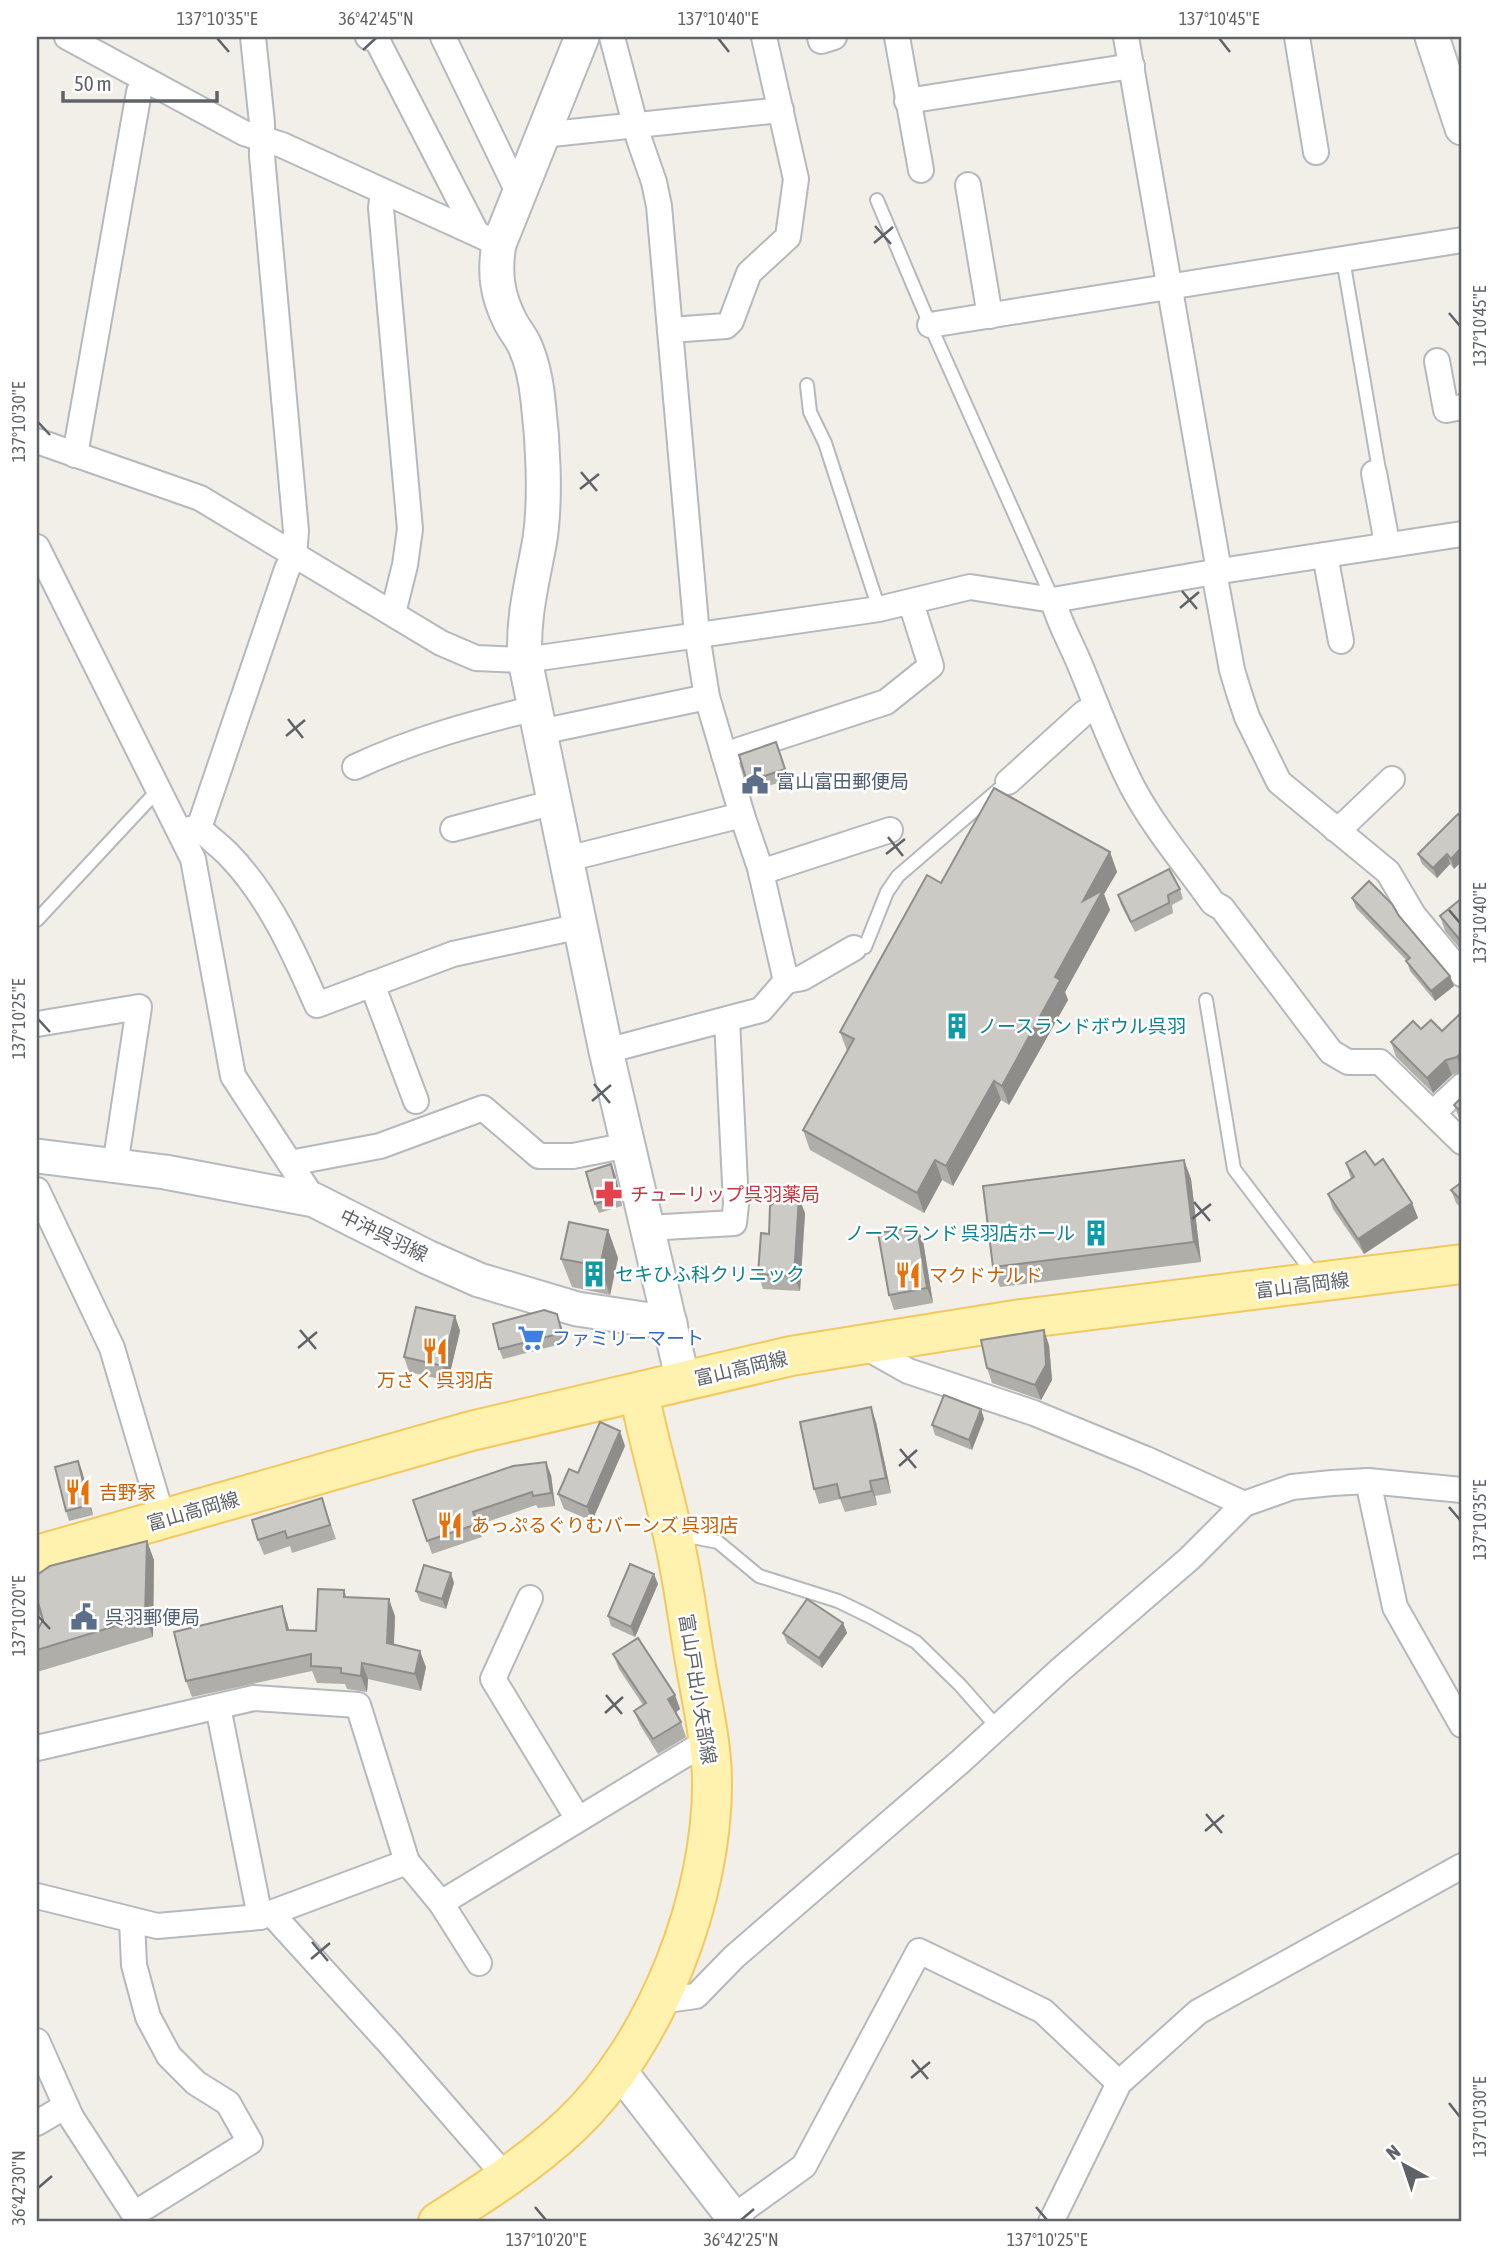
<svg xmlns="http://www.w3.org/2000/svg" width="1499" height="2259" viewBox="0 0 1499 2259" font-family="'Asap Condensed','Noto Sans JP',sans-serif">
	<rect width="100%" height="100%" fill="#f1efe8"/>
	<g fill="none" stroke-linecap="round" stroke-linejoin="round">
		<g stroke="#b5b8bc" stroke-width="16">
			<g id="lane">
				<polyline points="877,200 930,325 1053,600"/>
				<polyline points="1343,259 1379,470 1374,473"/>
				<polyline points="807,385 810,412 825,443 879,609"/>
				<polyline points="37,920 158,790"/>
				<polyline points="854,948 862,945 865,947 887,892 898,876 999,789"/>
				<polyline points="1206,1000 1234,1169 1316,1277"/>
				<polyline points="677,1534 718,1542 759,1576 838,1601 869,1616 916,1642 960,1685 997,1727"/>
			</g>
		</g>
		<g stroke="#b5b8bc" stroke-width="28">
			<g id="street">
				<polyline points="67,37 244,133 282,145 499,244"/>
				<polyline points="368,37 377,40 476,232"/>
				<polyline points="443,37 519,194"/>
				<polyline points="820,37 821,41 834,37"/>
				<polyline points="897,37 921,170"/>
				<polyline points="1126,37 1219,571"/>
				<polyline points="1297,37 1316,152"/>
				<polyline points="907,101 1132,66"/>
				<polyline points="542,135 781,110"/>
				<polyline points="968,185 990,316"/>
				<polyline points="383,192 381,208 410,529 405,565 393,613"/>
				<polyline points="930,325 1462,240"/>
				<polyline points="670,330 726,326 731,321 749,273 788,237 796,179 764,37"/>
				<polyline points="1437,361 1446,410 1462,407"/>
				<polyline points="37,441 200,498 441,643 476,658 525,660 879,609 970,587 1053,600 1214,572 1462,534"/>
				<polyline points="75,455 139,92 144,80"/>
				<polyline points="1374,473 1385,532 1384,546"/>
				<polyline points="37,547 193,859 233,1076 314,1200"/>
				<polyline points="1325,555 1341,641"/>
				<polyline points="1214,572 1232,670 1239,693 1247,717 1279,782 1388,872 1414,916 1462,974"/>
				<path d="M 1053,600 C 1059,623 1071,643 1080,665 C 1097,706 1112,748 1133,788 C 1155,829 1186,865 1213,903 L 1222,908 L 1331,1052 L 1348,1062 L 1380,1062 L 1462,1142"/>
				<polyline points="540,732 707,697"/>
				<polyline points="724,755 886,702 931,666 911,603"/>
				<path d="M 355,767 C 415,739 471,724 535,708"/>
				<polyline points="1008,782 1084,713 1097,707"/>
				<polyline points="199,828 287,569 294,556 296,531 262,156 262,123 253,37"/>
				<polyline points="453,829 555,802"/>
				<polyline points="1335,829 1347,822 1392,779"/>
				<path d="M 183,830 L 199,828 C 208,837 219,845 228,854 C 269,896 294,952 317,1005 L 453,954 L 581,926"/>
				<polyline points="567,859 742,815"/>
				<polyline points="761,872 890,830"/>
				<polyline points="786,981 802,978 854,948"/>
				<polyline points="372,984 416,1101"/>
				<polyline points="37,1024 139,1007 115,1166"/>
				<polyline points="606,1051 761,1010 786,981 760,868 742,815 707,697 697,635 659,206 654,182 639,139 612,37"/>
				<polyline points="1433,1113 1462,1086"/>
				<polyline points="290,1163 380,1146 483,1108 539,1156 573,1156 628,1145"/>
				<polyline points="37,1190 112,1348 163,1520"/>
				<polyline points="647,1228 734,1223 736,1204 727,1020"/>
				<polyline points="862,1345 908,1371 1034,1413 1146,1459 1244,1504"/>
				<polyline points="1368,1481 1395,1607 1462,1725"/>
				<polyline points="530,1598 493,1679 578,1819"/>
				<polyline points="218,1707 260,1917"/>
				<polyline points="37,1748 254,1698 358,1705 407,1862 441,1903 479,1963"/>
				<polyline points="37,1896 157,1926 260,1917 407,1862"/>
				<polyline points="441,1903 709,1740"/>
				<polyline points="271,1913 391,2045 507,2178"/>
				<polyline points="659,2001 696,1996 734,1957 961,1761 1060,1670 1189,1559 1244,1504 1292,1487 1332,1483 1368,1481 1462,1490"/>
				<polyline points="37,2041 71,2117 134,2214 250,2142 228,2103 196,2083 169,2056 148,2017 134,1965 132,1920"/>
				<polyline points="37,2123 66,2106"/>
				<polyline points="733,2217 804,2166 919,1951 1043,2011 1119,2083"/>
				<polyline points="1051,2222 1119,2083 1198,2012 1462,1866"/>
			</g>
		</g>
		<g stroke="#b6babf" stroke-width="37">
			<g id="secondary">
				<path d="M 582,37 L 499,244 C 494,273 497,295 510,321 C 514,329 520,336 524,344 C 532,361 536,381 538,400 C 543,441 546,498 540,539 C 533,579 522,618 525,660 L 606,1051 L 683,1381"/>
				<polyline points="1432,37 1462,128"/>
				<polyline points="37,1156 165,1172 314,1200 427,1257 479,1280 577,1309 670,1323"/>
				<polyline points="619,2070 737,2222"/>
			</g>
		</g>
		<g stroke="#f2c960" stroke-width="42">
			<g id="primary">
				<polyline points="37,1555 471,1431 791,1356 1021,1319 1462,1264"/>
				<path d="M 438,2222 C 484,2193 530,2163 570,2126 C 657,2044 714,1896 712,1777 C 711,1740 702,1703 696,1667 C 688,1622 683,1576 672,1531 C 662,1485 648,1439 639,1393"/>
			</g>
		</g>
		<use href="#lane" stroke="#fff" stroke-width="12"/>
		<use href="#street" stroke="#fff" stroke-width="24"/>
		<use href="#secondary" stroke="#fff" stroke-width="33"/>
		<use href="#primary" stroke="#fff2af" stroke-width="38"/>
	</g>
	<g fill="#afaea9">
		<polygon points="776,742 789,779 751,792 747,782"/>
		<polygon points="1462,819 1462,861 1454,869 1450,864 1437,878 1422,864 1418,854"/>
		<polygon points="1110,852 1117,872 1104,894 1110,910 1065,992 1068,1000 1009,1105 1001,1100 953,1186 942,1180 924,1213 810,1150 803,1130 847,1051 840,1032 941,883"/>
		<polygon points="1180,889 1183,899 1172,905 1173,913 1135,932 1121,905 1118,895"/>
		<polygon points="1352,898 1399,916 1450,976 1454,986 1435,1001 1410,971 1407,961 1356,908"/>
		<polygon points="1462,898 1462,951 1445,931 1440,916"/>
		<polygon points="1461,1013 1462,1072 1452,1075 1433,1093 1396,1057 1391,1042 1442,1031"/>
		<polygon points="1462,1097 1462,1122 1459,1118 1454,1105"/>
		<polygon points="1184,1160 1191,1179 1201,1262 1000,1287 993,1267"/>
		<polygon points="1346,1163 1375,1165 1412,1203 1418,1218 1364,1254 1333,1209 1328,1194 1351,1179"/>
		<polygon points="615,1174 622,1206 599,1213 595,1204"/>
		<polygon points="1462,1182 1462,1209 1456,1203 1451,1190"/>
		<polygon points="805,1213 800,1291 763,1289 758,1274 769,1234"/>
		<polygon points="917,1227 923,1241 933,1303 894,1310 889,1295"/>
		<polygon points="608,1230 618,1258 610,1295 572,1287 561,1259"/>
		<polygon points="455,1316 460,1331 448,1381 409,1372 404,1357"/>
		<polygon points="561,1324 565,1343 503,1359 499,1349"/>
		<polygon points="1049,1345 1052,1380 1041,1400 992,1383 987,1368"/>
		<polygon points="981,1409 984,1419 972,1450 935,1435 932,1425"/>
		<polygon points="876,1422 891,1493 875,1496 877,1505 845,1512 840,1499 819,1504 814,1489"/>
		<polygon points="625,1446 592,1521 564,1509 558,1494 578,1473"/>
		<polygon points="78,1461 82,1471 93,1515 69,1521 66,1511"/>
		<polygon points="551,1475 555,1506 538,1508 536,1505 478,1525 482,1537 432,1554 413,1500"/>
		<polygon points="322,1498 336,1539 292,1553 290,1546 264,1555 258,1540"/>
		<polygon points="154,1560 153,1637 37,1672 37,1631 43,1620 42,1616 37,1615 37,1575"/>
		<polygon points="454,1583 446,1609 420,1601 416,1591"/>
		<polygon points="658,1584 635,1637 611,1626 608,1616"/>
		<polygon points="344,1590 347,1598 395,1616 394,1645 426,1667 421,1691 368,1679 367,1692 347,1689 345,1684 317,1683 312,1671 192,1697 186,1681 287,1622 289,1630 316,1631"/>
		<polygon points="843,1623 847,1633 822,1668 787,1643 783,1633"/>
		<polygon points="613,1654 675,1695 680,1709 676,1712 681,1722 686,1737 658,1754 640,1725 634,1711 643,1705 619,1669"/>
	</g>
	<g fill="#8f8d8a">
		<polygon points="1462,847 1462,861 1454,869 1451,859"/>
		<polygon points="1110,852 1117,872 1104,894 1110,910 1065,992 1068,1000 1009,1105 1002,1086 1055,977 1083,901"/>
		<polygon points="1447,854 1450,864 1437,878 1433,868"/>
		<polygon points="1450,976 1454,986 1435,1001 1431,991"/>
		<polygon points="1462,1051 1462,1072 1457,1057"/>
		<polygon points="1446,1060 1452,1075 1433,1093 1427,1078"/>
		<polygon points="994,1081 1001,1100 953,1186 946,1166"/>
		<polygon points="935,1160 942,1180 924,1213 917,1193"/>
		<polygon points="1184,1160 1191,1179 1201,1262 1194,1242"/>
		<polygon points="611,1164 615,1174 622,1206 619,1196"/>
		<polygon points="799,1198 805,1213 800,1291 794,1276"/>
		<polygon points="1412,1203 1418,1218 1364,1254 1358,1239"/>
		<polygon points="917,1227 923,1241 933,1303 927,1288"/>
		<polygon points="608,1230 618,1258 610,1295 600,1266"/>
		<polygon points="455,1316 460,1331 448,1381 443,1366"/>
		<polygon points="1044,1330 1049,1345 1052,1380 1041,1400 1035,1385"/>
		<polygon points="871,1407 876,1422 891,1493 886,1478"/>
		<polygon points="981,1409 984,1419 972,1450 969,1440"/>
		<polygon points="620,1431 625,1446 592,1521 587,1507"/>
		<polygon points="78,1461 82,1471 93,1515 89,1505"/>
		<polygon points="546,1462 551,1475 555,1506 551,1493"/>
		<polygon points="870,1481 875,1496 877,1505 872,1491"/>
		<polygon points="147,1541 154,1560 153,1637 145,1617"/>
		<polygon points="451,1573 454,1583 446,1609 442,1599"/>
		<polygon points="654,1574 658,1584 635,1637 631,1627"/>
		<polygon points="389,1599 395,1616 393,1660 387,1643"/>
		<polygon points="282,1606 287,1622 293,1646 287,1630"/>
		<polygon points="843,1623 847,1633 822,1668 819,1658"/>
		<polygon points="420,1651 426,1667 421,1691 415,1674"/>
		<polygon points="362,1663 368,1679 367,1692 361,1676"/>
		<polygon points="675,1695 680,1709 674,1714 668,1699"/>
	</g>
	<g fill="#cccac5" stroke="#8f8d8a" stroke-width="2">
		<polygon points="776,742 785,769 747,782 739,755"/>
		<polygon points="994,788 1110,852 1083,901 1103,890 1055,977 1060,980 1002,1086 994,1081 946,1166 935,1160 917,1193 803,1130 854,1039 840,1032 927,875 941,883"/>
		<polygon points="1458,814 1462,819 1462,847 1451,859 1447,854 1433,868 1418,854"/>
		<polygon points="1169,869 1180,889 1168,895 1169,903 1131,922 1118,895"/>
		<polygon points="1369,881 1392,904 1399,916 1450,976 1431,991 1406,961 1410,958 1352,898"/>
		<polygon points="1462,898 1462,939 1460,940 1440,916"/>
		<polygon points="1461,1013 1462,1014 1462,1051 1457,1057 1446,1060 1427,1078 1391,1042 1413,1021 1421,1029 1431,1020 1442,1031"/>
		<polygon points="1462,1097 1462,1113 1454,1105"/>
		<polygon points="1365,1151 1375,1165 1383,1159 1412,1203 1358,1239 1328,1194 1354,1177 1346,1163"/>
		<polygon points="1184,1160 1194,1242 993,1267 983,1186"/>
		<polygon points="611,1164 619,1196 595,1204 586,1172"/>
		<polygon points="1462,1182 1462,1201 1451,1190"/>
		<polygon points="779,1197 799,1198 794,1276 758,1274 761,1233 769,1234 770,1206"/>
		<polygon points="569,1222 608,1230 600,1266 561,1259"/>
		<polygon points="917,1227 927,1288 889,1295 878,1233"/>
		<polygon points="416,1307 455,1316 443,1366 404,1357"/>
		<polygon points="544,1310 557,1314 562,1333 499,1349 493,1324"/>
		<polygon points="1044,1330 1046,1365 1035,1385 987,1368 981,1340"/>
		<polygon points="944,1395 981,1409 969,1440 932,1425"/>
		<polygon points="871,1407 886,1478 870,1481 872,1491 840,1498 837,1484 814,1489 800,1422"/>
		<polygon points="600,1422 620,1431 587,1507 558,1494 569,1469 578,1473"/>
		<polygon points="78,1461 89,1505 66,1511 55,1467"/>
		<polygon points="546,1462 551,1493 533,1496 532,1492 473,1512 477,1524 427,1541 413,1500 513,1466"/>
		<polygon points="322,1498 330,1525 287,1538 285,1531 258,1540 252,1520"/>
		<polygon points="147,1541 145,1617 37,1650 37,1631 43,1620 37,1599 37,1575 50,1566"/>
		<polygon points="630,1564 654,1574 631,1627 608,1616"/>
		<polygon points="424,1565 451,1573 442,1599 416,1591"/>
		<polygon points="318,1589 344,1590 344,1597 389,1599 387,1643 420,1651 415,1674 362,1663 361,1676 341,1673 341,1668 311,1666 311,1654 186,1681 174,1632 282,1606 287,1630 316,1631"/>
		<polygon points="807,1599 843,1623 819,1658 783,1633"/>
		<polygon points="638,1638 675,1695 668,1699 681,1722 653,1739 634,1711 646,1703 613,1654"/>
	</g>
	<path fill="none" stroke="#5f6368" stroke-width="2.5" d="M 217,38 L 229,52M 718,38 L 729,52M 1219,38 L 1230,52M 363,50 L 376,38M 875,226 L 891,244M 874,243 L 893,227M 1449,313 L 1460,326M 38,422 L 50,435M 581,472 L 597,491M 580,489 L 599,474M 1182,591 L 1197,609M 1180,608 L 1199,592M 288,719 L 303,738M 286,736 L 305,720M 888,837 L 903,856M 886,854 L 905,839M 1449,910 L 1460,923M 38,1019 L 50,1032M 594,1084 L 610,1103M 592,1101 L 611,1085M 1194,1202 L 1210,1221M 1192,1219 L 1211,1204M 300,1330 L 316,1349M 298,1348 L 317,1332M 900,1449 L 916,1468M 899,1466 L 917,1450M 1449,1507 L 1460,1520M 38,1616 L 50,1629M 606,1695 L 622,1714M 605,1713 L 623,1697M 1206,1814 L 1222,1833M 1205,1831 L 1224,1815M 312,1942 L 328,1961M 311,1959 L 330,1943M 912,2060 L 928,2079M 911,2078 L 930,2062M 1449,2103 L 1460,2117M 38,2188 L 52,2176M 535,2207 L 546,2220M 1036,2207 L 1047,2220M 741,2220 L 754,2209"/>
	<defs>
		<g id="civic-bare" transform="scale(2.1)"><path d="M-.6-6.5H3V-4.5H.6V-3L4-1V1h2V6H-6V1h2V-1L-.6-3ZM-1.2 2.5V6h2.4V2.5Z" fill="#5c6f8a" stroke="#fff" stroke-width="2.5" paint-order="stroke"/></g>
		<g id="building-bare" transform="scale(2.1)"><path d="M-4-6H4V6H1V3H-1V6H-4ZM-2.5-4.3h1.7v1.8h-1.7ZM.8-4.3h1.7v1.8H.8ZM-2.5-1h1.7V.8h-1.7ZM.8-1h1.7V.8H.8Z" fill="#0f9aa8" stroke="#fff" stroke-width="2.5" paint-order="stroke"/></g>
		<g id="pharmacy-bare" transform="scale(2.1)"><path d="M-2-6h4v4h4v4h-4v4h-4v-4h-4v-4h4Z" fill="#e0444e" stroke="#fff" stroke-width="2.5" paint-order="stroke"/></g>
		<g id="restaurant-bare" transform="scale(2.1)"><path d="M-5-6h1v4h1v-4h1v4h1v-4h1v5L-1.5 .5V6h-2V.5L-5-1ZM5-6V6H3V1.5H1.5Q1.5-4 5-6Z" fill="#e8710a" stroke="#fff" stroke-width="2.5" paint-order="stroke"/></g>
		<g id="supermarket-bare" transform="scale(2.1)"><path d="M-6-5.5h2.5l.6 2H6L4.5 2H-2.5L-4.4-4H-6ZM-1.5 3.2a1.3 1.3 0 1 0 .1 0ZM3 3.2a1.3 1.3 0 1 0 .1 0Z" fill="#3f7fe0" stroke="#fff" stroke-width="2.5" paint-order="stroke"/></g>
	</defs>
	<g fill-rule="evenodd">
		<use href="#civic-bare" x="755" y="781"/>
		<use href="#building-bare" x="957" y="1026"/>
		<use href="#pharmacy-bare" x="609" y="1194"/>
		<use href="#building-bare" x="1096" y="1233"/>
		<use href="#building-bare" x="594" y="1274"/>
		<use href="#restaurant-bare" x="908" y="1275"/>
		<use href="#supermarket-bare" x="531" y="1338"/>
		<use href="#restaurant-bare" x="435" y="1351"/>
		<use href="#restaurant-bare" x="78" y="1492"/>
		<use href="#restaurant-bare" x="450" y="1525"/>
		<use href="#civic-bare" x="84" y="1617"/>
	</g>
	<g text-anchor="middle" stroke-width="5" stroke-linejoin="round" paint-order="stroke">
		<g font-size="19" fill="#4e5e75" stroke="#fff" text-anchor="start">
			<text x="776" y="788">富山富田郵便局</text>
			<text x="105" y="1624">呉羽郵便局</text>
		</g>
		<g font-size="19" fill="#0d838f" stroke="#fff" text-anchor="start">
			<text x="978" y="1033">ノースランドボウル呉羽</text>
			<text x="1075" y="1240" text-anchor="end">ノースランド 呉羽店ホール</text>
			<text x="615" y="1281">セキひふ科クリニック</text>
		</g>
		<g font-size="19" fill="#be3a42" stroke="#fff" text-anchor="start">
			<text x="630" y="1201">チューリップ呉羽薬局</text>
		</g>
		<g font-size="19" fill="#5f6368" stroke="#fff">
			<text transform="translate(384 1235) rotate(26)" y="7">中沖呉羽線</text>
			<text transform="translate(1302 1285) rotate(-7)" y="7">富山高岡線</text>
			<text transform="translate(741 1368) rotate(-13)" y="7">富山高岡線</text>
			<text transform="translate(193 1511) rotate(-16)" y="7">富山高岡線</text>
			<text transform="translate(698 1689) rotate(81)" y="7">富山戸出小矢部線</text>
		</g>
		<g font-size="19" fill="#c56008" stroke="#fff" text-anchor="start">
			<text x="929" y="1282">マクドナルド</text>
			<text x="435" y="1387" text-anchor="middle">万さく 呉羽店</text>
			<text x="99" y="1499">吉野家</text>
			<text x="471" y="1532">あっぷるぐりむバーンズ 呉羽店</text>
		</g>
		<g font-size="19" fill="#366cbe" stroke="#fff" text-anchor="start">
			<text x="552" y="1345">ファミリーマート</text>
		</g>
	</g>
	<rect width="1499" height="2259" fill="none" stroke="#ffffff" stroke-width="77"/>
	<g transform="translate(1404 2165) rotate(320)" stroke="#ffffff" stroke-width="5" paint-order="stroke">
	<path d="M0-5L12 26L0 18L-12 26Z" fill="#5f6368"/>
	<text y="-10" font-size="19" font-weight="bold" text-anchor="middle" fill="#5f6368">N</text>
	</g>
	<path d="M63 91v10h154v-10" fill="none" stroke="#5f6368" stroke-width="3.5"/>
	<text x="74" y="91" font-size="21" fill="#5f6368" stroke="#ffffff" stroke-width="5" paint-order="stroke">50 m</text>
	<rect x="38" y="38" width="1422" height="2182" fill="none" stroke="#5f6368" stroke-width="2.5"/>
	<g font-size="18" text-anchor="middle" fill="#5f6368">
		<text x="217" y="25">137°10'35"E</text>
		<text x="376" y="25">36°42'45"N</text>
		<text x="718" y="25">137°10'40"E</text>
		<text x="1219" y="25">137°10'45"E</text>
		<text transform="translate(1480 326) rotate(-90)" y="6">137°10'45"E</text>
		<text transform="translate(19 422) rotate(-90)" y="6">137°10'30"E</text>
		<text transform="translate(1480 923) rotate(-90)" y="6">137°10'40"E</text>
		<text transform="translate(19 1019) rotate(-90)" y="6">137°10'25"E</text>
		<text transform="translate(1480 1520) rotate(-90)" y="6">137°10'35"E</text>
		<text transform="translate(19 1616) rotate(-90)" y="6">137°10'20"E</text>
		<text transform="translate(1480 2117) rotate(-90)" y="6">137°10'30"E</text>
		<text transform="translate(19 2188) rotate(-90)" y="6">36°42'30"N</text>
		<text x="546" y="2246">137°10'20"E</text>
		<text x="741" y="2246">36°42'25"N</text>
		<text x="1047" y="2246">137°10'25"E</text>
	</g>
</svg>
